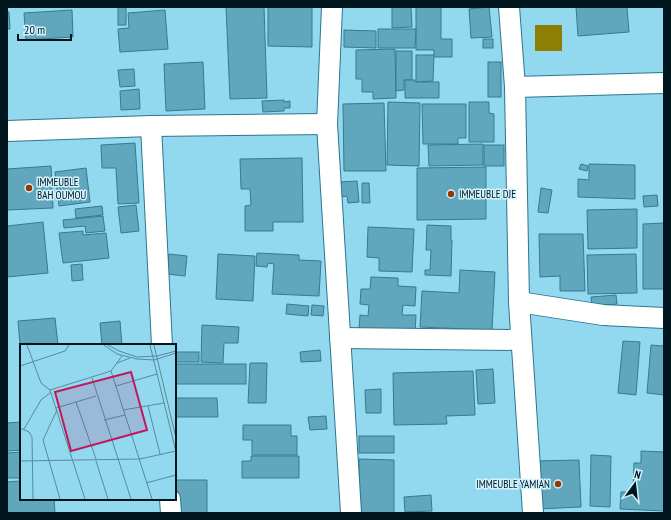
<svg xmlns="http://www.w3.org/2000/svg" width="671" height="520" viewBox="0 0 671 520" font-family="'PT Sans Narrow',sans-serif">
	<rect width="100%" height="100%" fill="#92d8ef"/>
	<rect fill="#8d7e04" x="535" y="25" width="27" height="26"/>
	<g fill="#60a6bc" stroke="#347b90">
		<rect x="118" y="7" width="8" height="18"/>
		<polygon points="226,7 264,7 267,98 230,99"/>
		<polygon points="268,7 312,7 312,47 268,46"/>
		<polygon points="392,7 411,7 412,27 392,28"/>
		<polygon points="416,7 441,7 441,39 452,39 452,57 434,57 434,50 416,50"/>
		<polygon points="489,7 492,37 471,38 469,9"/>
		<polygon points="576,7 627,7 629,32 578,36"/>
		<polygon points="72,10 73,37 26,40 24,13"/>
		<polygon points="165,10 168,49 120,52 118,29 129,28 128,13"/>
		<polygon points="7,12 9,12 10,29 7,29"/>
		<polygon points="378,29 416,29 415,48 378,48"/>
		<polygon points="344,30 376,31 376,48 344,47"/>
		<rect x="483" y="39" width="10" height="9"/>
		<polygon points="395,49 396,98 373,99 373,92 362,92 362,79 356,79 356,50"/>
		<polygon points="396,51 412,51 412,80 404,80 404,90 396,91"/>
		<polygon points="416,55 434,55 433,81 416,82"/>
		<polygon points="203,62 205,109 166,111 164,64"/>
		<rect x="488" y="62" width="13" height="35"/>
		<polygon points="134,69 135,86 120,87 118,70"/>
		<polygon points="405,80 415,80 415,82 439,82 439,98 405,98"/>
		<polygon points="139,89 140,109 121,110 120,91"/>
		<polygon points="284,100 284,102 290,101 290,108 284,108 284,111 263,112 262,101"/>
		<polygon points="388,102 420,103 419,166 387,165"/>
		<polygon points="469,102 489,102 489,113 494,114 494,142 469,142"/>
		<polygon points="384,103 386,171 344,171 343,104"/>
		<polygon points="422,104 466,104 466,138 458,138 458,144 423,144"/>
		<polygon points="135,143 139,203 118,204 116,168 102,168 101,145"/>
		<polygon points="483,144 483,165 429,166 428,145"/>
		<rect x="484" y="145" width="20" height="21"/>
		<polygon points="302,158 303,222 273,222 273,231 245,231 245,206 251,205 250,189 241,189 240,159"/>
		<polygon points="581,164 588,166 587,171 579,169"/>
		<polygon points="589,164 635,165 635,199 578,197 578,179 589,180"/>
		<polygon points="51,166 53,208 7,210 7,169"/>
		<polygon points="486,167 486,219 417,220 417,168"/>
		<polygon points="86,168 90,202 59,206 55,172"/>
		<polygon points="357,181 359,202 348,203 347,196 341,197 340,182"/>
		<polygon points="362,183 369,183 370,203 362,203"/>
		<polygon points="541,188 552,190 548,213 538,212"/>
		<polygon points="657,195 658,206 644,207 643,196"/>
		<polygon points="136,205 139,231 121,233 118,207"/>
		<polygon points="102,206 103,215 76,218 75,209"/>
		<polygon points="637,209 637,248 588,249 587,210"/>
		<polygon points="103,216 105,231 86,233 85,226 64,228 63,220"/>
		<polygon points="43,222 48,273 7,277 7,226"/>
		<polygon points="664,223 664,289 643,289 643,224"/>
		<polygon points="427,225 451,226 451,240 452,240 451,276 425,275 425,270 430,270 431,250 426,250"/>
		<polygon points="368,227 414,229 412,272 379,271 379,258 367,257"/>
		<polygon points="83,231 83,235 106,233 109,258 63,263 59,233"/>
		<polygon points="539,234 583,234 585,291 560,291 560,276 540,277"/>
		<polygon points="257,253 299,255 299,260 321,261 319,296 272,294 274,264 268,263 267,267 256,266"/>
		<polygon points="169,254 187,256 185,276 167,274"/>
		<polygon points="218,254 255,256 253,301 216,299"/>
		<polygon points="636,254 637,293 588,294 587,255"/>
		<polygon points="82,264 83,280 72,281 71,265"/>
		<polygon points="460,270 495,272 492,330 420,327 422,291 459,293"/>
		<polygon points="371,277 398,278 398,286 416,287 415,306 403,305 402,315 416,315 415,333 359,330 360,315 368,316 369,305 360,304 361,289 370,289"/>
		<polygon points="616,295 617,304 592,306 591,297"/>
		<polygon points="287,304 309,306 308,316 286,314"/>
		<polygon points="312,305 324,306 323,316 311,315"/>
		<polygon points="55,318 58,345 31,345 31,343 20,344 18,321"/>
		<polygon points="120,321 122,345 102,345 100,323"/>
		<polygon points="202,325 239,327 238,343 224,343 223,363 201,362"/>
		<polygon points="623,341 640,342 636,395 618,393"/>
		<polygon points="651,345 664,346 664,395 647,393"/>
		<polygon points="320,350 321,361 301,362 300,352"/>
		<rect x="176" y="352" width="23" height="10"/>
		<polygon points="250,363 267,363 266,403 248,403"/>
		<rect x="175" y="364" width="71" height="20"/>
		<polygon points="493,369 495,403 478,404 476,370"/>
		<polygon points="473,371 475,415 446,416 447,424 394,425 393,373"/>
		<polygon points="381,389 381,413 366,413 365,390"/>
		<polygon points="175,398 217,398 218,417 175,417"/>
		<polygon points="326,416 327,429 310,430 308,417"/>
		<polygon points="21,422 21,450 7,451 7,423"/>
		<polygon points="243,425 291,425 291,436 297,436 297,455 252,455 252,440 243,440"/>
		<rect x="359" y="436" width="35" height="17"/>
		<polygon points="641,451 664,452 664,511 620,509 621,492 633,492 634,463 641,463"/>
		<polygon points="21,452 21,478 7,478 7,453"/>
		<polygon points="591,455 611,456 610,507 590,506"/>
		<polygon points="251,456 299,456 299,478 242,478 242,461 251,461"/>
		<polygon points="359,459 394,460 394,513 359,513"/>
		<polygon points="579,460 581,507 537,509 535,461"/>
		<polygon points="175,480 207,480 207,513 172,513 175,499"/>
		<polygon points="21,481 21,499 54,499 55,513 7,513 7,482"/>
		<polygon points="431,495 432,511 405,512 404,497"/>
	</g>
	<g fill="none" stroke-linecap="round" stroke-linejoin="round">
		<g stroke="#2e768b" stroke-width="22">
			<g id="street">
				<polyline points="332,7 327,124 351,513"/>
				<polyline points="509,7 515,87 519,302 533,513"/>
				<polyline points="515,87 664,83"/>
				<polyline points="151,126 162,345"/>
				<polyline points="7,131 151,126 327,124"/>
				<polyline points="519,302 603,315 664,318"/>
				<polyline points="340,338 521,340"/>
				<polyline points="170,499 171,513"/>
			</g>
		</g>
		<use href="#street" stroke="#fff" stroke-width="20"/>
	</g>
	<g fill="#993501" stroke="#d1f3ff" stroke-width="1.5">
		<circle cx="29" cy="188" r="4"/>
		<circle cx="451" cy="194" r="4"/>
		<circle cx="558" cy="484" r="4"/>
	</g>
	<g text-anchor="middle" stroke-width="3" stroke-linejoin="round" paint-order="stroke">
		<g font-size="11" fill="#00161f" stroke="#d1f3ff" text-anchor="start">
			<text x="37" y="186">IMMEUBLE<tspan x="37" dy="13">BAH OUMOU</tspan></text>
			<text x="459" y="198">IMMEUBLE DJE</text>
			<text x="550" y="488" text-anchor="end">IMMEUBLE YAMIAN</text>
		</g>
	</g>
	<g transform="translate(20 344)">
		<rect width="156" height="156" fill="#92d8ef"/>
		<path fill="none" stroke="#588a9c" stroke-width="1" d="M 7,1 L 21,39 L 30,46 L 91,27M 84,1 L 97,10 L 117,15 L 134,16 L 156,9M 88,1 L 99,7 L 117,13 L 137,12 L 156,7M 130,1 L 156,108M 134,1 L 156,94M 102,12 L 91,27 L 132,155M 97,19 L 110,14M 0,22 L 45,7 L 49,1M 72,34 L 111,155M 96,42 L 137,30M 30,46 L 65,155M 56,58 L 76,115M 128,62 L 140,110M 36,64 L 76,52M 37,66 L 23,96 L 40,155M 103,66 L 144,59M 84,76 L 105,71M 0,84 L 9,88 L 12,93 L 13,155M 4,85 L 21,56 L 31,48M 0,117 L 120,115 L 156,107M 76,117 L 88,155M 126,139 L 156,131"/>
		<path fill="#c2185b" fill-opacity="0.15" stroke="#c2185b" stroke-width="2" d="M 111,28 L 127,86 L 51,107 L 35,48 Z"/>
		<rect width="156" height="156" fill="none" stroke="#00161f" stroke-width="2"/>
	</g>
	<rect width="671" height="520" fill="none" stroke="#00161f" stroke-width="16"/>
	<g transform="translate(635 484) rotate(15)" stroke="#d1f3ff" stroke-width="3" paint-order="stroke">
	<path d="M0-3L7 15L0 10L-7 15Z" fill="#00161f"/>
	<text y="-6" font-size="11" font-weight="bold" text-anchor="middle" fill="#00161f">N</text>
	</g>
	<path d="M18 34v6h53v-6" fill="none" stroke="#00161f" stroke-width="2"/>
	<text x="24" y="34" font-size="12" fill="#00161f" stroke="#d1f3ff" stroke-width="3" paint-order="stroke">20 m</text>
</svg>
